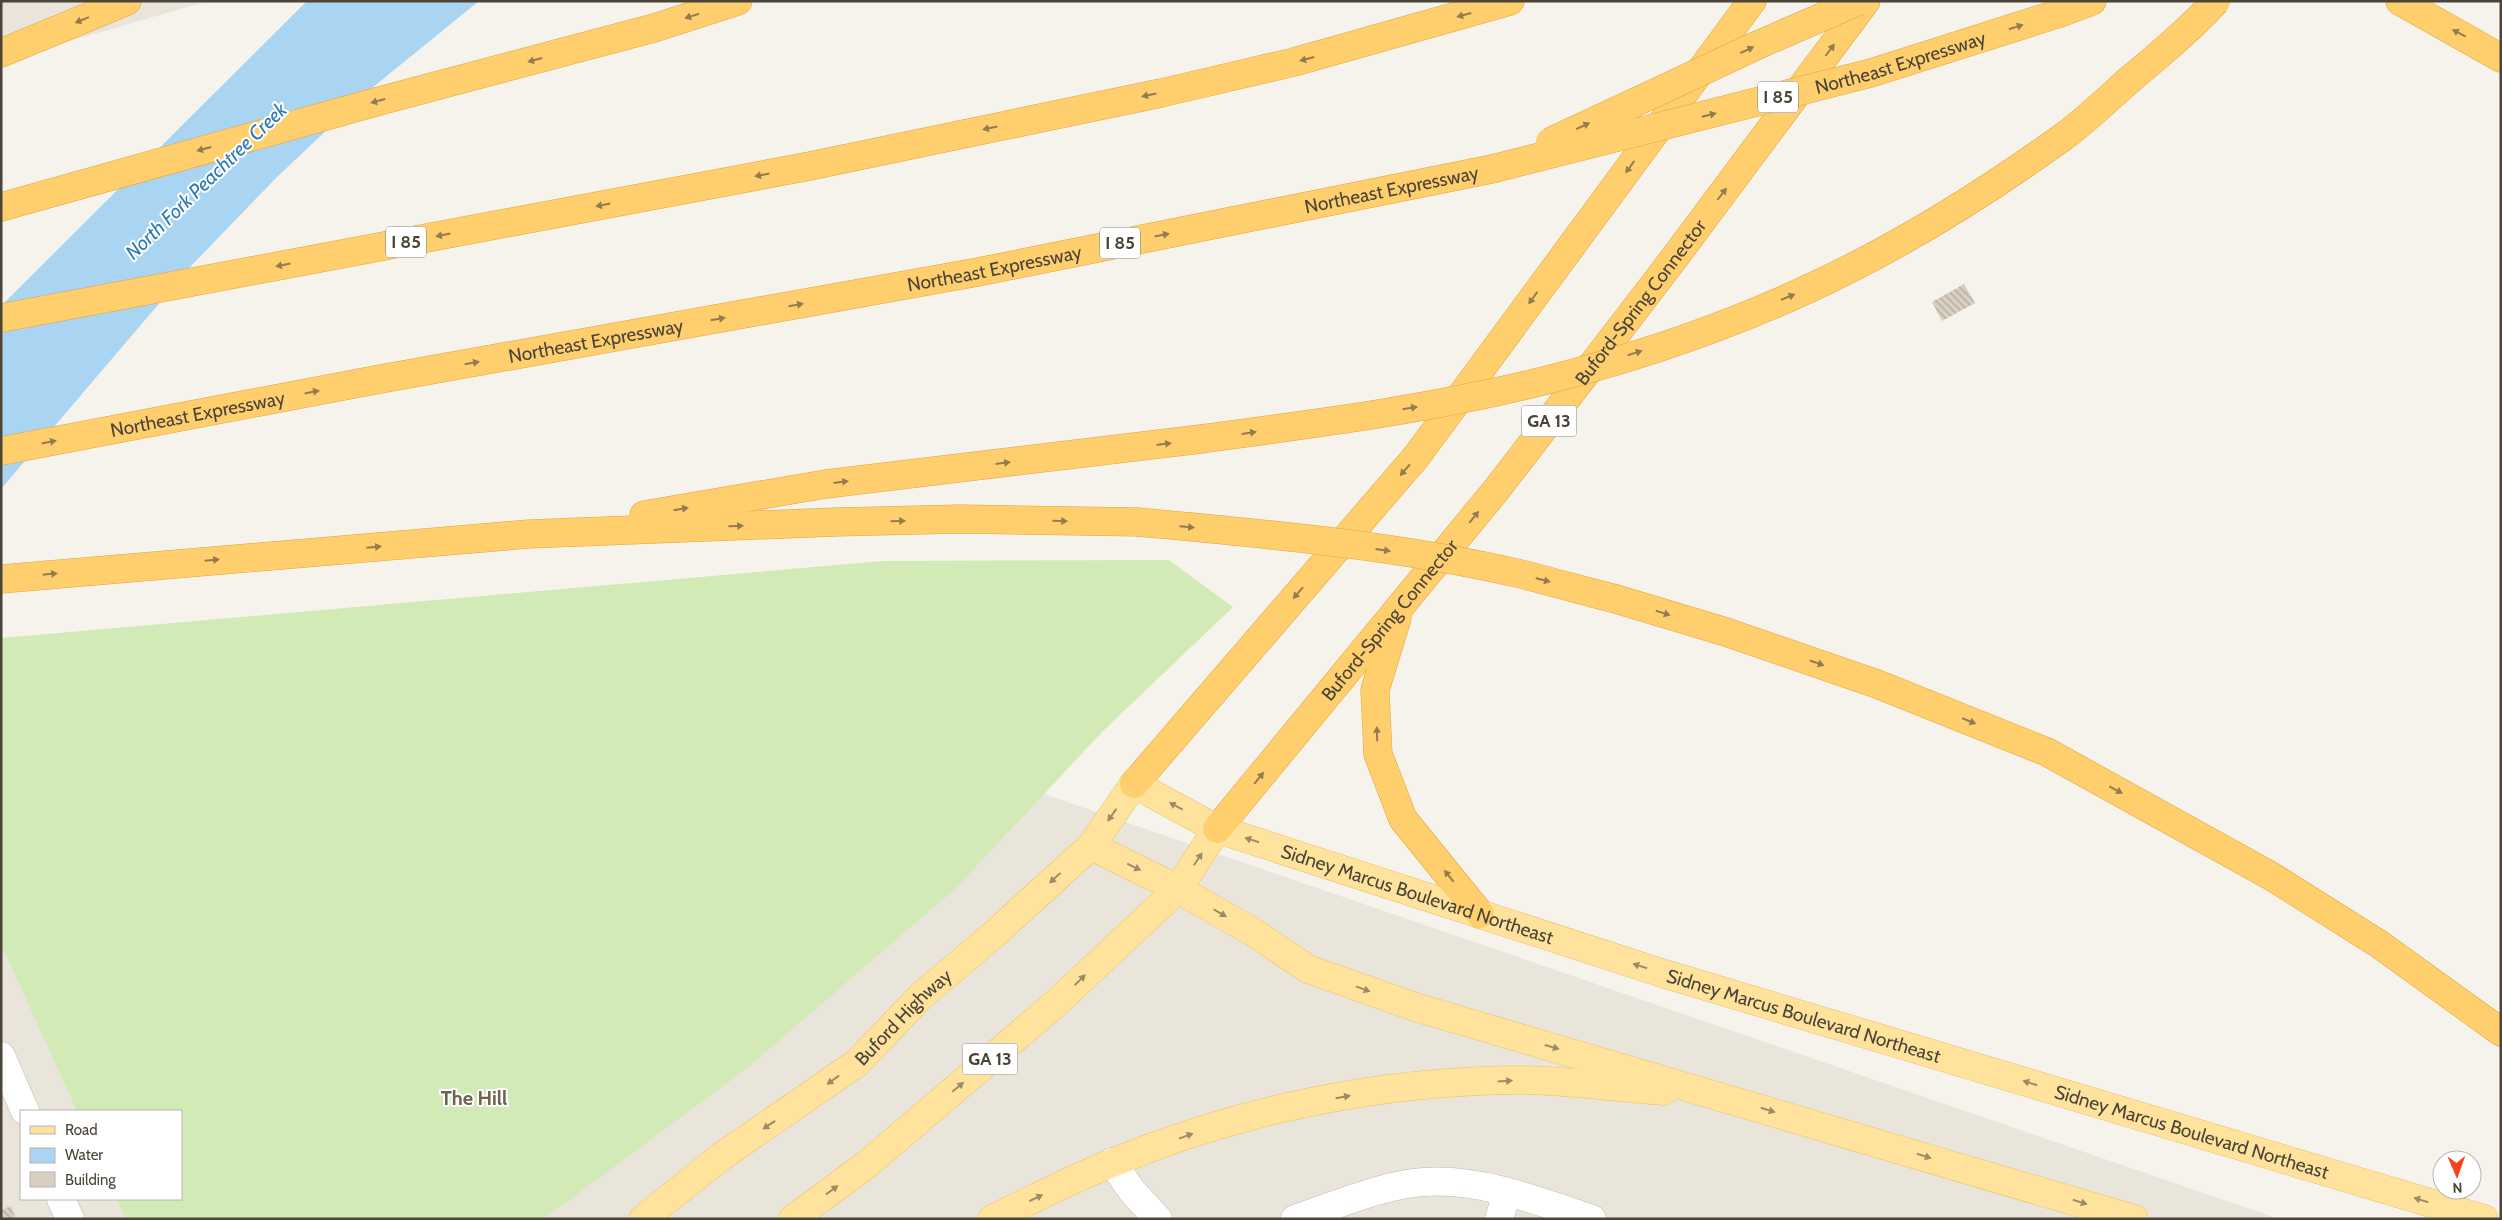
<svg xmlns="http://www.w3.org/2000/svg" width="2502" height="1220" viewBox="0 0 2502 1220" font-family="Cabin,sans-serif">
	<defs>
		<pattern id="building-back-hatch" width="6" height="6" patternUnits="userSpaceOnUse" patternTransform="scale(1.25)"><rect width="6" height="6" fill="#d8cfc1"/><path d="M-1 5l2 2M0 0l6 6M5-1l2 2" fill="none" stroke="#b1aa9e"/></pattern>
	</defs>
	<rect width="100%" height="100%" fill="#f6f3ec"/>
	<g fill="#eae5da" fill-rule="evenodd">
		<polygon points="1,1 208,1 1,61"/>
		<path d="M 830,720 L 1169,837 L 2279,1219 L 1,1219 L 1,776 ZM 21,1111 L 181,1111 L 181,1199 L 21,1199 Z"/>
	</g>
	<polygon fill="#d2eab5" points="1169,560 1233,607 1103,731 955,889 746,1069 564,1204 541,1219 126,1219 117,1199 181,1199 181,1111 77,1111 1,944 1,638 883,561"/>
	<polygon fill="#a9d4f2" points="307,1 479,1 367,92 277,177 191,266 1,489 1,306"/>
	<g fill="url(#building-back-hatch)">
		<polygon points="1964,284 1975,303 1942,321 1932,302"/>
		<polygon points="11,1206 16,1219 1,1219 1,1210"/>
	</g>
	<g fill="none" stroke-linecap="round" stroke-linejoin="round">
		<g stroke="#c2bbae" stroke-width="29">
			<g id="minor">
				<polyline points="1,1056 25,1111"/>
				<polyline points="1112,1162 1132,1191 1158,1219"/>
				<polyline points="61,1199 70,1219"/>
				<path d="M 1295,1219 C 1333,1206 1385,1184 1424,1182 C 1480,1178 1539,1201 1592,1219"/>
				<polyline points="1499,1219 1507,1193"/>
			</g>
		</g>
		<g stroke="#e6c16a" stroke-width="29">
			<g id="primary">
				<polyline points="1091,846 1178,889 1253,932 1308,969 1415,1007 2134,1219"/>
				<path id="s1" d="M 643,1219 L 722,1156 L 857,1063 L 921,996 L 992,936 L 1091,846 L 1134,784 L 1217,829 L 1665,974 L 2484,1219"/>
				<polyline points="793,1219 866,1165 1054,1005 1178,889 1217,829"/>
				<path d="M 992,1219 C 1032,1200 1071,1179 1112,1163 C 1239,1110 1380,1081 1517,1080 C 1566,1080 1616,1088 1664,1091"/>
			</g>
		</g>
		<g stroke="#e0a43c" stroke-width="29">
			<g id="motorway">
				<polyline points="2400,1 2501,58"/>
				<polyline points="2060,13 2092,1"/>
				<polyline points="1,53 127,1"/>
				<polyline points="1,207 383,100 654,28 738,1"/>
				<polyline points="1,318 810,166 1161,93 1294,62 1510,1"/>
				<path id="s2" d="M 1,451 L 375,380 L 978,272 L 1492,169"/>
				<polyline points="644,515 826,484 1201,439"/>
				<polyline points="1,579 529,534 836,522 960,519 1138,522"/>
				<polyline points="1616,599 1726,632 1877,684 2047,752 2271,876 2379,944 2501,1032"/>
				<polyline points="1397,618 1375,690 1378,754 1403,819 1480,914"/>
				<polyline points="1134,784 1416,457 1752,1"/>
				<path id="s3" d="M 1217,829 L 1497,489 L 1669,265 L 1866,1"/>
			</g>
		</g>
		<use href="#minor" stroke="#fff" stroke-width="28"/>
		<use href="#primary" stroke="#ffe39c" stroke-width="28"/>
		<use href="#motorway" stroke="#ffcf6e" stroke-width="28"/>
		<g stroke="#e0a43c" stroke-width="29" stroke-linecap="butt">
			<g id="motorway-bridge">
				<polyline points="1550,142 1760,44 1859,1"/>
				<path id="s4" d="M 1492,169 L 1871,73 L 2060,13"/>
				<path d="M 1201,439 C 1311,424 1423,410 1531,384 C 1626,361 1722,329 1810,288 C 1899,247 1984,194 2063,137 C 2086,120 2107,100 2128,81 C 2158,56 2189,30 2216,1"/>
				<path d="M 1138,522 C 1266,534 1396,545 1521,574 C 1553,582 1584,591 1616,599"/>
			</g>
		</g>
		<use href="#motorway-bridge" stroke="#ffcf6e" stroke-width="28"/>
	</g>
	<defs><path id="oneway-solid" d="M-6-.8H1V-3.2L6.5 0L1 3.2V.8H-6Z" transform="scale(1.25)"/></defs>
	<g fill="#937c4e">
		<use href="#oneway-solid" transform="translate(1464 15) rotate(165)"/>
		<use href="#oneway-solid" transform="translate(692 16) rotate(162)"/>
		<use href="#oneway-solid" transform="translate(82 20) rotate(158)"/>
		<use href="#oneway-solid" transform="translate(2016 27) rotate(-18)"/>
		<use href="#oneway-solid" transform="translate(2459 33) rotate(-152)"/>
		<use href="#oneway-solid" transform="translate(1747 50) rotate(-25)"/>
		<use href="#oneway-solid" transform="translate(1830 50) rotate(-53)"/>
		<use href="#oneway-solid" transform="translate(1307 59) rotate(165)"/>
		<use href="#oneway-solid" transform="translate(535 60) rotate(165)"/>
		<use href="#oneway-solid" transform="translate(1149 95) rotate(168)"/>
		<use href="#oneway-solid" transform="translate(378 101) rotate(165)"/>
		<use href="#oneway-solid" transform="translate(1709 115) rotate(-14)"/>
		<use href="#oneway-solid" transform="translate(1583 126) rotate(-25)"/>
		<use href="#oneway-solid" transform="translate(990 128) rotate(168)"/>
		<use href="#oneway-solid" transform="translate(204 149) rotate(165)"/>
		<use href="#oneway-solid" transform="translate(1630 167) rotate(126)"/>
		<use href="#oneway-solid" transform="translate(762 175) rotate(169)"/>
		<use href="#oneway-solid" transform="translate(1722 194) rotate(-53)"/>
		<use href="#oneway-solid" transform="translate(603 205) rotate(169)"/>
		<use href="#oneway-solid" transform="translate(443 235) rotate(169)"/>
		<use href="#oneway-solid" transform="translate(1162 235) rotate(-11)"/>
		<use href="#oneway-solid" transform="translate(283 265) rotate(169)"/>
		<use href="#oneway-solid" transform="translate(1788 297) rotate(-22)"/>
		<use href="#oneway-solid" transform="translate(1533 298) rotate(126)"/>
		<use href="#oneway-solid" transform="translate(796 305) rotate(-10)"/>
		<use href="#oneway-solid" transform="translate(718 319) rotate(-10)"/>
		<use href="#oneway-solid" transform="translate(1635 353) rotate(-18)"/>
		<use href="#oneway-solid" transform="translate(472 363) rotate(-10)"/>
		<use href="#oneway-solid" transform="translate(312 392) rotate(-11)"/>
		<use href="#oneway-solid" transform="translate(1410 408) rotate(-9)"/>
		<use href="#oneway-solid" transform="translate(1249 433) rotate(-8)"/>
		<use href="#oneway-solid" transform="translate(49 442) rotate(-11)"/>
		<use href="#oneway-solid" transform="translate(1164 444) rotate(-7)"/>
		<use href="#oneway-solid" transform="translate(1003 463) rotate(-7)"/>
		<use href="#oneway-solid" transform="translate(1405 470) rotate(131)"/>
		<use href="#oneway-solid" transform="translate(841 482) rotate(-7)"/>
		<use href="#oneway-solid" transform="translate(681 509) rotate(-10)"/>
		<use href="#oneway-solid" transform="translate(1474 517) rotate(-51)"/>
		<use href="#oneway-solid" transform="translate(898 521) rotate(-1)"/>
		<use href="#oneway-solid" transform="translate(1060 521) rotate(1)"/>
		<use href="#oneway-solid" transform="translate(736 526) rotate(-2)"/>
		<use href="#oneway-solid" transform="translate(1187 527) rotate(5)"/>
		<use href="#oneway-solid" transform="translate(374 547) rotate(-5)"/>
		<use href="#oneway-solid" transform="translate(1383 550) rotate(8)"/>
		<use href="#oneway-solid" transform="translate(212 560) rotate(-5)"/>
		<use href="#oneway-solid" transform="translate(50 574) rotate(-6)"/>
		<use href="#oneway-solid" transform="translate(1543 580) rotate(14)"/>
		<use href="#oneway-solid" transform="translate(1298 593) rotate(131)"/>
		<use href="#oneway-solid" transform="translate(1663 613) rotate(17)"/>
		<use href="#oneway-solid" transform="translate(1817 663) rotate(19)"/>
		<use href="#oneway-solid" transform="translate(1969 721) rotate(22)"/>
		<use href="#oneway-solid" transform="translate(1377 734) rotate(-92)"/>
		<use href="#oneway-solid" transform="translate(1259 778) rotate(-51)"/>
		<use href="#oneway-solid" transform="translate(2116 790) rotate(28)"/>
		<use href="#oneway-solid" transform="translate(1449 876) rotate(-129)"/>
	</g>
	<g fill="#9c8c66">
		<use href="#oneway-solid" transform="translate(1176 806) rotate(-152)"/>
		<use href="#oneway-solid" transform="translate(1112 815) rotate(125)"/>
		<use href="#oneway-solid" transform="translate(1252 840) rotate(-162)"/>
		<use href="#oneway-solid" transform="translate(1198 859) rotate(-57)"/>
		<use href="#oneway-solid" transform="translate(1134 867) rotate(26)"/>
		<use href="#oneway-solid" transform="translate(1055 878) rotate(137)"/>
		<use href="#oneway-solid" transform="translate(1220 913) rotate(30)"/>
		<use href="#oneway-solid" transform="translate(1640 966) rotate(-162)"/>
		<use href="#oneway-solid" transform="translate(1080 980) rotate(-44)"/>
		<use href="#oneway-solid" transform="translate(1363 989) rotate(20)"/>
		<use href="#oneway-solid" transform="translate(1552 1047) rotate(16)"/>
		<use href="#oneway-solid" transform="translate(833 1080) rotate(144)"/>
		<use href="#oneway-solid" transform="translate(1505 1081) rotate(-3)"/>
		<use href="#oneway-solid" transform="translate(2030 1083) rotate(-163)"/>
		<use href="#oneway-solid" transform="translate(958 1087) rotate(-40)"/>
		<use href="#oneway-solid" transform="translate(1343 1097) rotate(-10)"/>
		<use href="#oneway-solid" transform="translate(1768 1110) rotate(17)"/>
		<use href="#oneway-solid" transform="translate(769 1125) rotate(146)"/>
		<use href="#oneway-solid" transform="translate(1186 1136) rotate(-20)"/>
		<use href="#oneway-solid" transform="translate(1924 1156) rotate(17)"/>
		<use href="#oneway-solid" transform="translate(832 1190) rotate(-36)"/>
		<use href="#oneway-solid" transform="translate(1036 1198) rotate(-25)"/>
		<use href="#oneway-solid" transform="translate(2421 1200) rotate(-163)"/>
		<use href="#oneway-solid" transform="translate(2080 1202) rotate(17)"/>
	</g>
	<g text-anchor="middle" stroke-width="4" stroke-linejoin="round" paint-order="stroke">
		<g fill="#fff" stroke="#817c74" stroke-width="1">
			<rect x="1758" y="81.5" width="40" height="31" rx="4"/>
			<rect x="386" y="226.5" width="40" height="31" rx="4"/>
			<rect x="1100" y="227.5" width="40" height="31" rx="4"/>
			<rect x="1521.5" y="405.5" width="55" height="31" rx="4"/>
			<rect x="962.5" y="1043.5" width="55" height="31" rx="4"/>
		</g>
		<g font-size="18" font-weight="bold" fill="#4b4439">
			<text x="1778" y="103">I 85</text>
			<text x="406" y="248">I 85</text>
			<text x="1120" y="249">I 85</text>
			<text x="1549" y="427">GA 13</text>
			<text x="990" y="1065">GA 13</text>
		</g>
		<g font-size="19" fill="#4b4439" stroke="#fff">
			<text dy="7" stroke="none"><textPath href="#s4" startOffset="422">Northeast Expressway</textPath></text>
			<text dy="7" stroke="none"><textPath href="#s2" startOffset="1415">Northeast Expressway</textPath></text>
			<text dy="7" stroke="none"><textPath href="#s2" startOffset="1010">Northeast Expressway</textPath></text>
			<text dy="7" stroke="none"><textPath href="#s3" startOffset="676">Buford-Spring Connector</textPath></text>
			<text dy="7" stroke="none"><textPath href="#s2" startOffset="605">Northeast Expressway</textPath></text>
			<text dy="7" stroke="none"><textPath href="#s2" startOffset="200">Northeast Expressway</textPath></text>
			<text dy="7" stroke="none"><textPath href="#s3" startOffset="271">Buford-Spring Connector</textPath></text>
			<text dy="7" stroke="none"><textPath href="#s1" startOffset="965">Sidney Marcus Boulevard Northeast</textPath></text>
			<text dy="7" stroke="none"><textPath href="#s1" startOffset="1370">Sidney Marcus Boulevard Northeast</textPath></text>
			<text dy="7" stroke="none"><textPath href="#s1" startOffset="330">Buford Highway</textPath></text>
			<text dy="7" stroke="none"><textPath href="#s1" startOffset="1775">Sidney Marcus Boulevard Northeast</textPath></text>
		</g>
		<g font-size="20" font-style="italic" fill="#2e7ab2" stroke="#fff">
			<text transform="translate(206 181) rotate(-44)" y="7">North Fork Peachtree Creek</text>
		</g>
		<g font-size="20" font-weight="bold" fill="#6e6250" stroke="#fff">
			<text x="474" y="1105">The Hill</text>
		</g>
	</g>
	<rect width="2502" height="1220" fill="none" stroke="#4b4439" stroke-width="5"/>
	<rect x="20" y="1110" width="162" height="90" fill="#ffffff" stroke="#b7b4b0"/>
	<rect x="30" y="1126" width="25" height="8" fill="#ffe39c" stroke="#b7b4b0"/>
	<text x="65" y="1135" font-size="15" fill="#4b4439">Road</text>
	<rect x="30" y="1148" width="25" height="15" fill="#a9d4f2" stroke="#b7b4b0"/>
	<text x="65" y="1160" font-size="15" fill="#4b4439">Water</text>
	<rect x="30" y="1172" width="25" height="15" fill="#d8cfc1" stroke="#b7b4b0"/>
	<text x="65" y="1185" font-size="15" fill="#4b4439">Building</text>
	<g transform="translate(2457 1175) rotate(178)"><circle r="24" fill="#ffffff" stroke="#b7b4b0"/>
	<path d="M0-4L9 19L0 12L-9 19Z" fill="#fc3f1d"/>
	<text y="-8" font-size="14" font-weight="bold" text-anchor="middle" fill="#4b4439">N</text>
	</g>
</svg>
